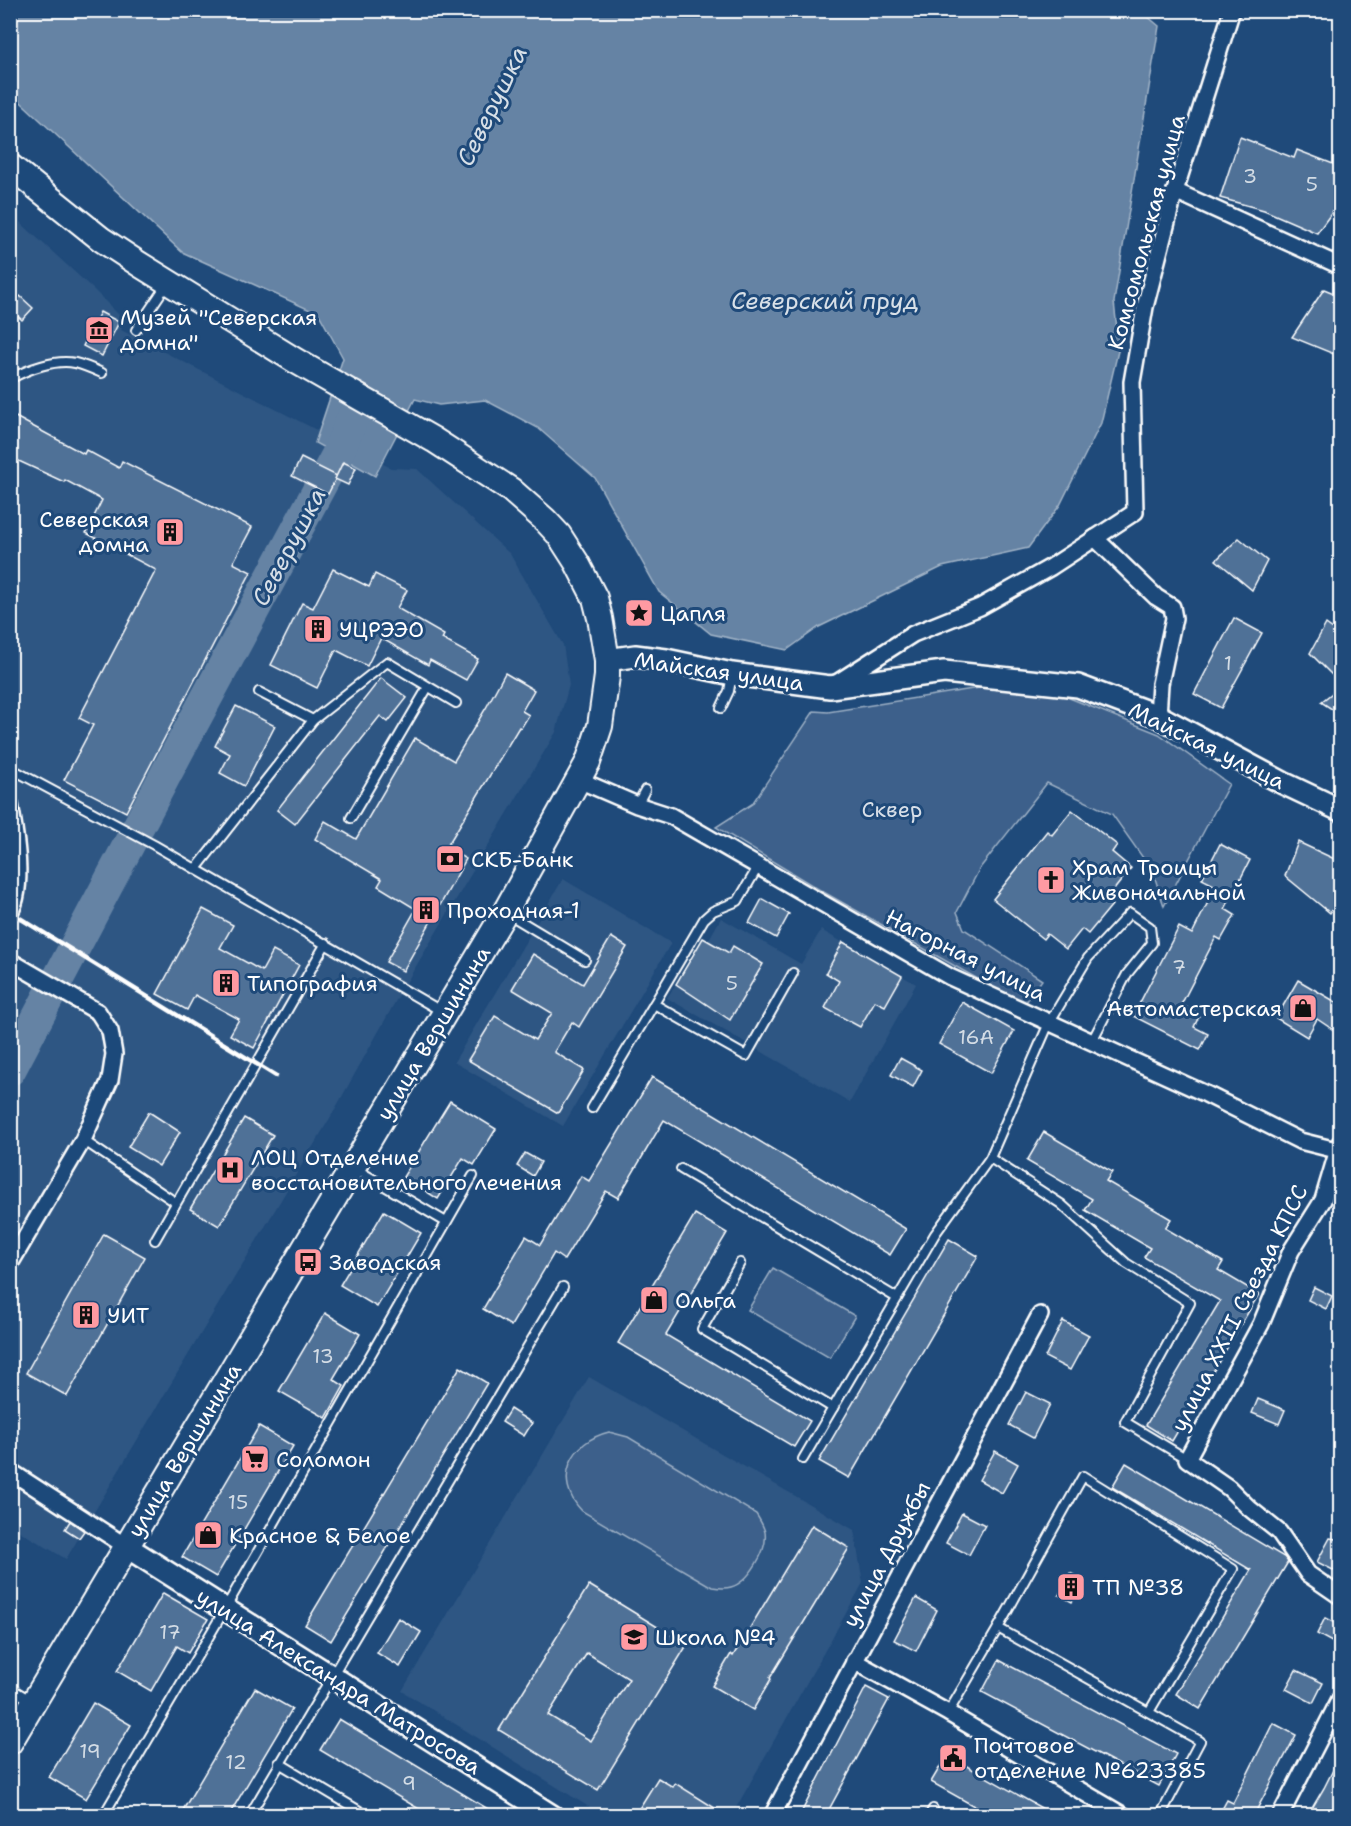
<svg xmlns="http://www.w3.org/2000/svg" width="1351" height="1826" viewBox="0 0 1351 1826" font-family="'Shantell Sans',sans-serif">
	<rect width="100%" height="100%" fill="#1f4a7a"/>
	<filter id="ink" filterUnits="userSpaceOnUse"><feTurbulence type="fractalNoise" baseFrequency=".0167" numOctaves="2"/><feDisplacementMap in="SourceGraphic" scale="12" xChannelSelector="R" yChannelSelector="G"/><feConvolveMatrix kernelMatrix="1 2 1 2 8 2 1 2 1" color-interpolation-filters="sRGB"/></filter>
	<g filter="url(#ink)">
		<g fill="#2e5683">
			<polygon points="11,214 92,288 124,320 121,330 391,468 417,469 510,554 563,645 569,685 556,732 403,988 330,1118 66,1559 11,1526"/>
			<polygon points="563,879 671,943 563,1126 454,1062"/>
			<polygon points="721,918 801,964 821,930 916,984 850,1102 667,998 676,984 686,991 714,945 708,941"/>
			<polygon points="589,1377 854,1530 863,1583 732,1815 602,1815 402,1691"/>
		</g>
		<g fill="#3c618b" stroke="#9eb0c5" stroke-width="1.5">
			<polygon points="979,688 1062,695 1159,734 1229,784 1164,906 1153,872 1112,814 1047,783 980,868 957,912 964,929 1042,980 1024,1005 820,890 716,827 752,804 814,711 828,712"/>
			<polygon points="773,1268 855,1316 830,1358 748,1310"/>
			<path d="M 609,1432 L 628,1437 L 756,1514 C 760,1520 763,1525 765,1532 C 768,1550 749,1582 731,1587 C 725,1589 718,1588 712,1587 L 582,1511 C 552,1480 571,1441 609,1432 Z"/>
		</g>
		<polygon fill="#6583a4" stroke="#a3b5c8" stroke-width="1.5" points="10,11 1141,11 1159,26 1114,302 1119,347 1101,423 1060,505 1028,548 942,567 819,627 787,650 711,634 659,592 595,478 538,428 485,400 439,405 415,399 375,476 315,443 343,358 319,314 182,252 11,93"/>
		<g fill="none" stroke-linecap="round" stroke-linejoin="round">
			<polyline stroke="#6583a4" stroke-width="32" points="10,1070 177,753 337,455 353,417"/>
		</g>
		<g fill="#507197" stroke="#fff" stroke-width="1.5" fill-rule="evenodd">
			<polygon points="1240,137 1294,158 1297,150 1341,167 1341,200 1317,233 1264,210 1220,198"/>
			<polygon points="1324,289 1341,296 1341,357 1292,337"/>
			<polygon points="20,296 33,308 22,320 10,309 10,306"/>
			<polygon points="100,312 119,322 102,356 83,346"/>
			<polygon points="10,414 84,454 86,450 119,468 122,461 252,527 233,563 251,572 126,812 64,780 93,725 79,718 156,570 86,533 102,500 65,480 64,482 10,457"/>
			<polygon points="301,458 337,476 328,494 292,476"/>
			<polygon points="343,462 356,468 348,485 335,479"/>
			<polygon points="1239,538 1267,561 1252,590 1216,560"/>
			<polygon points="333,569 369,587 375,574 407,590 397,608 444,635 442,639 478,659 466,680 430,660 428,665 381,638 367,666 336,650 317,688 271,665 302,603 313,608"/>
			<polygon points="1234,618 1262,633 1221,708 1194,694"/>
			<polygon points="1326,624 1341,635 1341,684 1310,653"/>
			<polygon points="505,673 534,690 522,711 529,715 521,728 519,727 446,848 466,859 403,971 386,962 416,909 378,886 382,879 315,839 325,821 356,839 415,738 454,761 486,708"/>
			<polygon points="381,678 407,698 388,722 380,716 295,824 277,810"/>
			<polygon points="1341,686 1341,715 1321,702"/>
			<polygon points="236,706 275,726 244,786 220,773 230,754 215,746"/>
			<polygon points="1072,810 1117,845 1112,852 1131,868 1106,900 1112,905 1088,934 1082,929 1066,949 1047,934 1043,939 993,899 1047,831 1052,835"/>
			<polygon points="1298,842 1341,862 1341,899 1330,913 1285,876"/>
			<polygon points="1220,844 1250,860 1225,909 1235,915 1221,940 1216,937 1181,1005 1200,1014 1194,1027 1208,1034 1200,1050 1133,1016 1179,927 1192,934 1216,886 1202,879"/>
			<polygon points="762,899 789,914 776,938 749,923"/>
			<polygon points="203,909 233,925 220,948 262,971 273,951 299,965 254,1048 230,1035 239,1019 195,995 187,1010 157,994"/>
			<polygon points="611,937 627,947 579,1027 572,1022 554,1052 584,1070 558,1113 468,1060 495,1016 535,1040 552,1013 512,989 533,954 583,984"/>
			<polygon points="703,938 729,953 733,946 763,964 730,1020 676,984"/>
			<polygon points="843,942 902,976 885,1006 875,1001 860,1027 825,1008 839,981 826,973"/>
			<polygon points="1298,980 1341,1005 1341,1035 1317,1019 1307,1037 1276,1018"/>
			<polygon points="962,1002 1014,1031 991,1073 939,1044"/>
			<polygon points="900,1058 922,1070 913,1087 891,1075"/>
			<polygon points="652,1077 906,1229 890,1255 664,1120 618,1198 606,1191 564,1260 554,1253 511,1326 483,1309 526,1236 540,1245 581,1176 589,1181"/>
			<polygon points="450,1101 496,1129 474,1165 463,1158 438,1199 403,1177"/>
			<polygon points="149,1112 180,1132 159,1166 128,1147"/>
			<polygon points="244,1118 273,1135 219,1226 190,1209"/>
			<polygon points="1044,1132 1112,1172 1106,1181 1171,1219 1165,1228 1223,1262 1218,1270 1259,1294 1172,1441 1146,1425 1220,1301 1144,1257 1150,1248 1085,1210 1092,1199 1027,1161"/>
			<polygon points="525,1153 541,1162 533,1176 517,1166"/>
			<polygon points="384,1211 421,1233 377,1307 340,1285"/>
			<polygon points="695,1214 727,1233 666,1335 810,1421 794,1447 618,1343"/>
			<polygon points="104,1234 145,1257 67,1396 26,1373"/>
			<polygon points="949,1239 978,1256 849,1478 819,1461"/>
			<polygon points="1314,1287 1332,1296 1326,1309 1308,1300"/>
			<polygon points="325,1313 360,1334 333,1379 344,1386 326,1418 279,1391"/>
			<polygon points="1063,1321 1089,1335 1070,1370 1045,1357"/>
			<polygon points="460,1367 487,1383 331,1641 305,1625"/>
			<polygon points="1026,1392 1050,1404 1033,1438 1009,1425"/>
			<polygon points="1258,1399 1285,1410 1279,1424 1252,1413"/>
			<polygon points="510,1409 532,1423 524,1436 502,1422"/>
			<polygon points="259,1426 293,1446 216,1577 182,1557"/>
			<polygon points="995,1451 1018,1464 1002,1493 979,1480"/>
			<polygon points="1126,1463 1284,1557 1288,1562 1200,1709 1176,1694 1251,1570 1112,1487"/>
			<polygon points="962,1513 985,1525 969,1555 946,1543"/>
			<polygon points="70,1521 84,1531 79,1538 65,1529"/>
			<polygon points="812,1525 849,1548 770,1678 771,1679 753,1710 712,1686 731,1654 733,1656"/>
			<polygon points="1330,1538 1341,1540 1341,1574 1317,1562"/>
			<polygon points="1070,1573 1084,1580 1072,1602 1059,1595"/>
			<path d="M 589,1585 L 687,1645 L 598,1790 L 499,1730 ZM 587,1653 L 629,1679 L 591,1741 L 548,1715 Z"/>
			<polygon points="163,1593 208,1619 188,1653 177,1646 151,1691 117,1671"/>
			<polygon points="916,1598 937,1610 916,1651 894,1640"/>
			<polygon points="398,1618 421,1632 400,1667 377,1653"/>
			<polygon points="1325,1618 1341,1626 1341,1647 1317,1634"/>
			<polygon points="999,1660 1176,1754 1159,1786 982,1692"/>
			<polygon points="1296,1670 1323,1683 1313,1703 1286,1689"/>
			<polygon points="866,1687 889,1699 826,1815 800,1815"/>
			<polygon points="255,1688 292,1709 229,1815 180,1815"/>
			<polygon points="93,1703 131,1725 86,1799 49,1777"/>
			<polygon points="339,1719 498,1815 429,1815 320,1750"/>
			<polygon points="1273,1723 1296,1735 1254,1815 1256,1815 1219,1815 1227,1800 1233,1803"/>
			<polygon points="1341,1754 1341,1815 1308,1815 1324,1788"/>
			<polygon points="947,1755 1054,1815 990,1815 931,1782"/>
			<polygon points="658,1778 673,1787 675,1783 726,1815 635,1815"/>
		</g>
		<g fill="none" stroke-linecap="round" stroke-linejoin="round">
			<g stroke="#fff" stroke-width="12">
				<g id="lane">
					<polyline points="136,330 167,284"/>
					<path d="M 10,379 C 28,369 55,359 75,363 C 84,365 93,369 102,373"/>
					<polyline points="259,692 313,720"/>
					<polyline points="721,708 729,691 732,675"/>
					<polyline points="10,768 154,845 441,1011"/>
					<polyline points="637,805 645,790"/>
					<polyline points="351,818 428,687"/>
					<polyline points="758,867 738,901 713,911 704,919 654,1004 746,1056 793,973"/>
					<polyline points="196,869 313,720 387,662 456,703"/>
					<polyline points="507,913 585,960"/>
					<polyline points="592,1108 654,1004"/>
					<polyline points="83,1140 175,1202"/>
					<polyline points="990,1158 1061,1204 1126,1263 1190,1303 1125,1422 1187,1459"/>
					<polyline points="354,1168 446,1222"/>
					<polyline points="681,1169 897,1298"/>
					<polyline points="155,1240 326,943"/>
					<polyline points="740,1263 702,1329 833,1408"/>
					<polyline points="803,1459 935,1234 990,1158 1049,1023 1088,958 1130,913 1150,927 1152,943 1127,974 1092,1041"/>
					<polyline points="998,1628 1083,1476 1233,1569 1149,1712"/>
					<polyline points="10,1688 30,1700"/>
					<polyline points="948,1713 998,1628 1200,1741 1160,1816"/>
					<polyline points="279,1763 368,1816"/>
					<polyline points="103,1816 225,1609 473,1176"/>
					<polyline points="249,1816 563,1287"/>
					<polyline points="929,1816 933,1809"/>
				</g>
			</g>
			<g stroke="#fff" stroke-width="20">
				<g id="street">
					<polyline points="1175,191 1340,266"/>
					<polyline points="1095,538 1156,597 1172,607 1174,618 1160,684 1158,716"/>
					<polyline points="835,684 913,634 980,607 1051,567 1135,512 1132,382 1145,307 1175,191 1232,10"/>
					<polyline points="579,780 637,805 671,816 950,977 1206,1094 1300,1141 1340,1151"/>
					<path d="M 10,804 C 15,832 25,888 10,912"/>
					<polyline points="10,961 98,1012 110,1031 114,1054 110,1080 83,1140 10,1264"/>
					<polyline points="1340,1143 1323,1200 1291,1251 1261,1324 1187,1459 1229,1488 1249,1508 1279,1532 1308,1574 1340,1596"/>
					<polyline points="10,1471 127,1547"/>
					<polyline points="854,1661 948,1713 1124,1816"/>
					<polyline points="772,1816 1040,1315"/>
					<polyline points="1280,1816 1340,1699"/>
				</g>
			</g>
			<g stroke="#fff" stroke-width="26">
				<g id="secondary">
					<polyline points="607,660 635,656 666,660 732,674 830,687 944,672 1078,686 1158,716 1283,783 1340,810"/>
					<polyline points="127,1547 552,1816"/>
				</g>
			</g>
			<g stroke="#fff" stroke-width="28">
				<polyline id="primary" points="10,166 101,239 139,264 296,361 434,440 511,490 545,520 559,535 577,563 595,598 600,618 607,660 607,676 600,726 588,762 505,912 10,1742"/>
			</g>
			<use href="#lane" stroke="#1f4a7a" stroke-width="8"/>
			<use href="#street" stroke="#1f4a7a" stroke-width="15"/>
			<use href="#secondary" stroke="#1f4a7a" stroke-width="21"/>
			<use href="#primary" stroke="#1f4a7a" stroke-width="24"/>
			<polyline stroke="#fff" stroke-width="4.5" points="10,912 276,1076"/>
		</g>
	</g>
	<defs>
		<g id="museum-square" transform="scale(1.5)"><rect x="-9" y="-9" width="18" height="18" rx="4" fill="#ff9aa2" stroke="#1f4a7a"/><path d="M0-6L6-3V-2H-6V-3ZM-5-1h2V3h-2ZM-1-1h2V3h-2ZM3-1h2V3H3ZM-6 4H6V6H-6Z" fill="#111"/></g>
		<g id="building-square" transform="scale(1.5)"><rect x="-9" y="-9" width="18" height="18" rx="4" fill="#ff9aa2" stroke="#1f4a7a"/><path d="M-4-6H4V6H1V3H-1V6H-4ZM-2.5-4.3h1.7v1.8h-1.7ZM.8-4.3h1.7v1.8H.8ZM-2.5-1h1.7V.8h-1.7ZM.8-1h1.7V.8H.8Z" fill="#111"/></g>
		<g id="sight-square" transform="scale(1.5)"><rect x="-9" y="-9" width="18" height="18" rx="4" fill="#ff9aa2" stroke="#1f4a7a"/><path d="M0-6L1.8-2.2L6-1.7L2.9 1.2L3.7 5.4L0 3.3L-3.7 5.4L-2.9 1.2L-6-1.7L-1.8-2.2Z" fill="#111"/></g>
		<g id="bank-square" transform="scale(1.5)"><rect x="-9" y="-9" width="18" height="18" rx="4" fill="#ff9aa2" stroke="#1f4a7a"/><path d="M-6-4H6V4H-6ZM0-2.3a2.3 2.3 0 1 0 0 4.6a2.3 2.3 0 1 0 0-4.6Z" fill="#111"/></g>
		<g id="church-square" transform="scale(1.5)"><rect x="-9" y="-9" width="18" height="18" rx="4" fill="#ff9aa2" stroke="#1f4a7a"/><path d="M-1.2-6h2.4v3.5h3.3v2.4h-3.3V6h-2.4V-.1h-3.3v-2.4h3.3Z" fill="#111"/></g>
		<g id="shop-square" transform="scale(1.5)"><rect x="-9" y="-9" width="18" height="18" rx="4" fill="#ff9aa2" stroke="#1f4a7a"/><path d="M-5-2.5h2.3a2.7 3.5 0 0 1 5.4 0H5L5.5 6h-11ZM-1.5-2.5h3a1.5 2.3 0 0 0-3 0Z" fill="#111"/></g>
		<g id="hospital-square" transform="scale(1.5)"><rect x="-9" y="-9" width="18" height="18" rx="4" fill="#ff9aa2" stroke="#1f4a7a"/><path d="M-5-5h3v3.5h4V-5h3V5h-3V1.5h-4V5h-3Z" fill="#111"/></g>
		<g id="bus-square" transform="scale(1.5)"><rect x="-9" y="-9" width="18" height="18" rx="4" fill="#ff9aa2" stroke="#1f4a7a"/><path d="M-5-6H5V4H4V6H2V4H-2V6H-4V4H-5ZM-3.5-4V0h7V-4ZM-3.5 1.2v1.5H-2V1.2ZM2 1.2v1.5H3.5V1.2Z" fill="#111"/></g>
		<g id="supermarket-square" transform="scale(1.5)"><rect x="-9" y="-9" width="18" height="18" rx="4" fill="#ff9aa2" stroke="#1f4a7a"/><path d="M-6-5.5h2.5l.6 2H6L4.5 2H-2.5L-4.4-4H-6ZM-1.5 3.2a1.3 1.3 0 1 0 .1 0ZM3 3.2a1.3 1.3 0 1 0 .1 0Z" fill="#111"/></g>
		<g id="school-square" transform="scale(1.5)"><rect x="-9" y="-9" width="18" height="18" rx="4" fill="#ff9aa2" stroke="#1f4a7a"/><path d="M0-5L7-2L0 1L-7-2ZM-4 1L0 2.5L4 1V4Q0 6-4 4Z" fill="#111"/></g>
		<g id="civic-square" transform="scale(1.5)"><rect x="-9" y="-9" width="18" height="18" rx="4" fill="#ff9aa2" stroke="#1f4a7a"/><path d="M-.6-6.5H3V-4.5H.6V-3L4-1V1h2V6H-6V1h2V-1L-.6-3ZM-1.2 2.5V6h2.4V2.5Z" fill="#111"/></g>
	</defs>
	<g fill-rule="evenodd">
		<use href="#museum-square" x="99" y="330"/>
		<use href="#building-square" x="170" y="532"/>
		<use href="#sight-square" x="639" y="613"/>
		<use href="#building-square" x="318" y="629"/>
		<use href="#bank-square" x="450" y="859"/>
		<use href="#church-square" x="1051" y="880"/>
		<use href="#building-square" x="426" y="910"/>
		<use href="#building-square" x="226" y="983"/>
		<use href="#shop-square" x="1303" y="1008"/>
		<use href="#hospital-square" x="230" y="1170"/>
		<use href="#bus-square" x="308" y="1262"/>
		<use href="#shop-square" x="654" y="1300"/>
		<use href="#building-square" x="86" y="1315"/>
		<use href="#supermarket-square" x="255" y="1459"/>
		<use href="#shop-square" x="208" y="1535"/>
		<use href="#building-square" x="1071" y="1587"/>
		<use href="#school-square" x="634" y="1637"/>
		<use href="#civic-square" x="953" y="1758"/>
	</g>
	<g text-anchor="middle" stroke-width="6" stroke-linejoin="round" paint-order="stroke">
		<g font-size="20" fill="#d3dce5">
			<text x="1250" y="183">3</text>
			<text x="1312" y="191">5</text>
			<text x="1228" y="670">1</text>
			<text x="1179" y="974">7</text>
			<text x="732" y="990">5</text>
			<text x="976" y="1044">16А</text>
			<text x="323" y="1363">13</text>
			<text x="238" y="1509">15</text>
			<text x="170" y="1639">17</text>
			<text x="90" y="1758">19</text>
			<text x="236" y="1769">12</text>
			<text x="409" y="1790">9</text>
		</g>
		<g font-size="22" fill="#fff" stroke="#1f4a7a">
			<text transform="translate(1146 232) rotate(-75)" y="8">Комсомольская улица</text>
			<text transform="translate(719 671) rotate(8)" y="8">Майская улица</text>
			<text transform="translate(1207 745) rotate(26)" y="8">Майская улица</text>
			<text transform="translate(966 955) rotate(27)" y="8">Нагорная улица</text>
			<text transform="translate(433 1033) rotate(-59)" y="8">улица Вершинина</text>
			<text transform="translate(1239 1308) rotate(-63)" y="8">улица XXII Съезда КПСС</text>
			<text transform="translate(184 1450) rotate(-59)" y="8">улица Вершинина</text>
			<text transform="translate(886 1554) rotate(-62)" y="8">улица Дружбы</text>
			<text transform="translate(339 1681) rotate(32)" y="8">улица Александра Матросова</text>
		</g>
		<g font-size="22" fill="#fff" stroke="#1f4a7a" text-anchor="start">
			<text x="120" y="325">Музей "Северская<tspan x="120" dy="25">домна"</tspan></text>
			<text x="149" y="527" text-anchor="end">Северская<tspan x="149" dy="25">домна</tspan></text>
			<text x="660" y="621">Цапля</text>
			<text x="339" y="637">УЦРЭЭО</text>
			<text x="471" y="867">СКБ-Банк</text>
			<text x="1072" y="875">Храм Троицы<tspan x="1072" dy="25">Живоначальной</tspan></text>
			<text x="447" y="918">Проходная-1</text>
			<text x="247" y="991">Типография</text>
			<text x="1282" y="1016" text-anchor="end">Автомастерская</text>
			<text x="251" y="1165">ЛОЦ Отделение<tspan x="251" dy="25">восстановительного лечения</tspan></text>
			<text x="329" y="1270">Заводская</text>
			<text x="675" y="1308">Ольга</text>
			<text x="107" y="1323">УИТ</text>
			<text x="276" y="1467">Соломон</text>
			<text x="229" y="1543">Красное &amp; Белое</text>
			<text x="1092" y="1595">ТП №38</text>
			<text x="655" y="1645">Школа №4</text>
			<text x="974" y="1753">Почтовое<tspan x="974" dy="25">отделение №623385</tspan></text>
		</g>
		<g font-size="22" fill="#d8dfe8" stroke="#1f4a7a">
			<text x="892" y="817">Сквер</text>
		</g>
		<g font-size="24" font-style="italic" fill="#d8e0e8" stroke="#1f4a7a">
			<text transform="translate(492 106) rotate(-64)" y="8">Северушка</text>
			<text x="825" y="309">Северский пруд</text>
			<text transform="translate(289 547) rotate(-62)" y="8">Северушка</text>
		</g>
	</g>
	<rect width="1351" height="1826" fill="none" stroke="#1f4a7a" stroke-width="36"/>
	<rect x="18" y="18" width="1315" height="1790" fill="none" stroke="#fff" stroke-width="2" filter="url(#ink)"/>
</svg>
